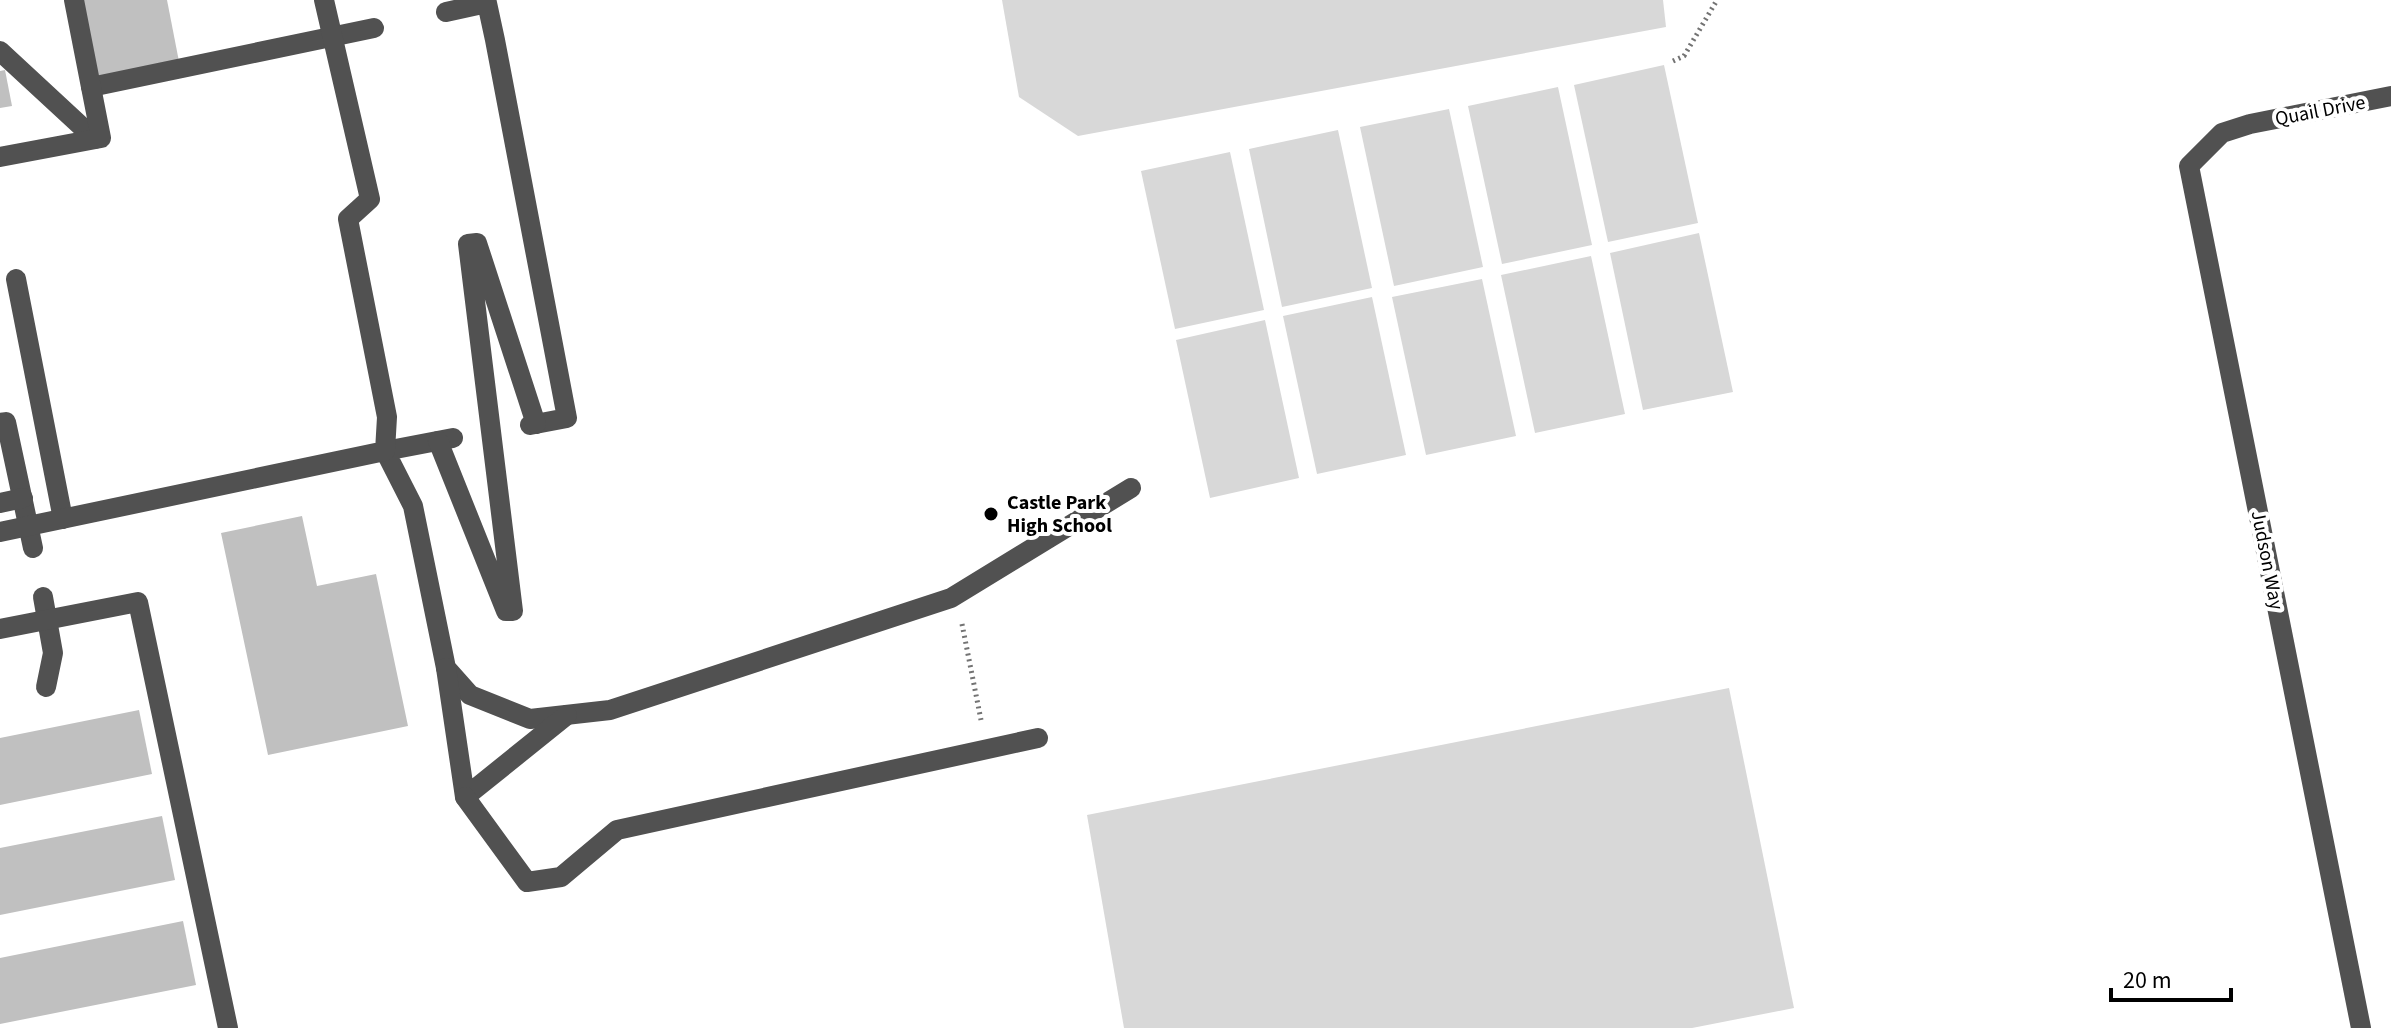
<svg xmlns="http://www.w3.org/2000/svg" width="2391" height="1028" viewBox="0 0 2391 1028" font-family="'Source Sans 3',sans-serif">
	<rect width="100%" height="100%" fill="#fff"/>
	<g fill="#d8d8d8">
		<polygon points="1002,0 1663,0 1666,27 1078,136 1019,97"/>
		<polygon points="1664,65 1698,223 1608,242 1574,85"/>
		<polygon points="1558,87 1592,245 1502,264 1468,106"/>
		<polygon points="1449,109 1483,267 1394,286 1360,127"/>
		<polygon points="1338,130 1372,288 1282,307 1249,149"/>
		<polygon points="1230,152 1264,310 1175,329 1141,171"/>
		<polygon points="1699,233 1733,392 1643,410 1610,253"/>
		<polygon points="1591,256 1625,414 1535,433 1501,275"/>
		<polygon points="1482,279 1516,436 1426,455 1392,297"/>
		<polygon points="1372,297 1406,455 1317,474 1283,316"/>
		<polygon points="1265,320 1299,478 1210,498 1176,340"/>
		<polygon points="1729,688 1794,1008 1692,1028 1124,1028 1087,815"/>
	</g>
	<g fill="#c0c0c0">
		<polygon points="66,0 167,0 182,77 86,96"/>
		<polygon points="5,70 12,106 0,108 0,71"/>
		<polygon points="302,516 317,586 376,574 408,726 268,755 221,533"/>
		<polygon points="139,710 152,774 0,805 0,738"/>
		<polygon points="162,816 175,880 0,915 0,848"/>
		<polygon points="183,921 196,985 0,1024 0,958"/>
	</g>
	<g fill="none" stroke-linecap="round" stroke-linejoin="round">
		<g stroke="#737373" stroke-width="5" stroke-dasharray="2 4" stroke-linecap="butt">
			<polyline points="1673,61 1684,56 1717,0"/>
			<polyline points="962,624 981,720"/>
		</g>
		<g stroke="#515151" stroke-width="20">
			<polyline points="446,12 487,3 495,40 567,418 530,425"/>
			<polyline points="0,51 95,139"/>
			<polyline points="91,87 374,28"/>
			<polyline points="0,157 101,138 74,0"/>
			<polyline points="16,279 63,519"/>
			<polyline points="0,423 6,422 33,548"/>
			<polyline points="453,438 385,451 413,506 446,668 470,695 530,719 610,710 951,598 1131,488"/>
			<polyline points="438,441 506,611 513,611 468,244 477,243 536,424"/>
			<polyline points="0,503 23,498"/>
			<polyline points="0,532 385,451 387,417 348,219 370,199 324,0"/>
			<polyline points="43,597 53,653 46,687"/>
			<polyline points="0,629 138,602 228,1028"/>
			<polyline points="446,668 465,797 567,715"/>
			<polyline points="465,797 527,882 561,877 617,830 1038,738"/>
			<polyline points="2361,1028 2189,166 2222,133 2250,124 2391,96"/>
		</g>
	</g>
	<circle fill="#000" stroke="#fff" stroke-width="3" cx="991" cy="514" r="8"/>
	<g text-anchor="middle" stroke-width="8" stroke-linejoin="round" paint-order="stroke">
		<g font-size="20" fill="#000" stroke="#fff">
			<text transform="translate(2320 110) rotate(-11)" y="7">Quail Drive</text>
			<text transform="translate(2268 560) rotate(79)" y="7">Judson Way</text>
		</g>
		<g font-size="20" font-weight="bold" fill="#000" stroke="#fff" text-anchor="start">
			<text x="1007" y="509">Castle Park<tspan x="1007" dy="23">High School</tspan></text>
		</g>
	</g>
	<path d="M2111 988v12h120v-12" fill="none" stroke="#000000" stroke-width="4"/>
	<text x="2123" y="988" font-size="24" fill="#000000" stroke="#ffffff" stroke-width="6" paint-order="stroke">20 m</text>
</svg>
